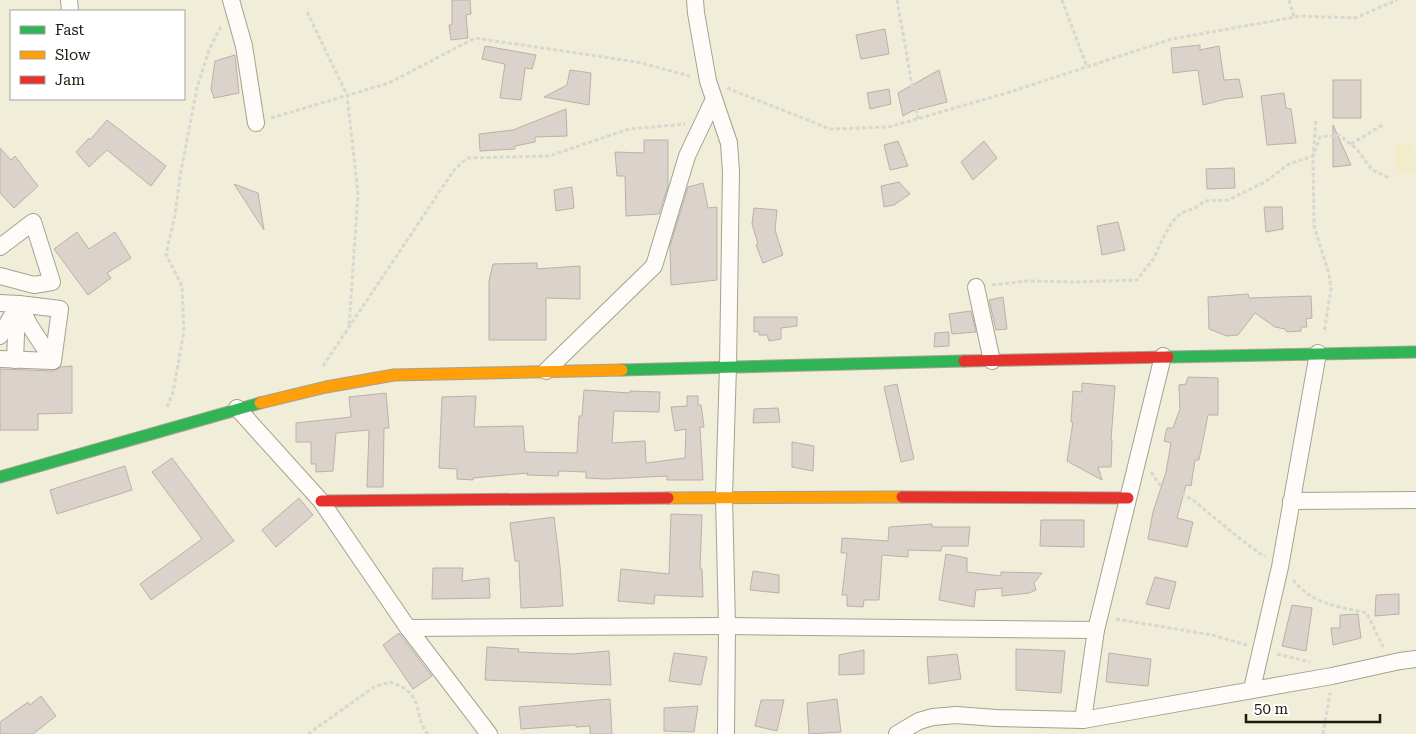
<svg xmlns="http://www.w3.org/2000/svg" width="1416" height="734" viewBox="0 0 1416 734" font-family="'Roboto Serif',serif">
	<rect width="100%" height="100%" fill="#f0edd8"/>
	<polygon fill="#f3ecca" points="1413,142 1416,172 1396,173 1396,143"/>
	<g fill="#dad2cb" stroke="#b9b1aa">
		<polygon points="452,0 470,0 471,14 466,15 468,38 451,40 449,25 452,25"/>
		<polygon points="885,29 889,54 861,59 856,35"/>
		<polygon points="1200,45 1200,50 1219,46 1224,80 1239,79 1243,97 1226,99 1203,105 1198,70 1173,73 1171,48"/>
		<polygon points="485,46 536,55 532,69 525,68 521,100 500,98 505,64 482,59"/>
		<polygon points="235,55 239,93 214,98 211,89 215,61"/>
		<polygon points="570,70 591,73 589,105 544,97 567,85"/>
		<polygon points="939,70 947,102 912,111 903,116 898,93"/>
		<rect x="1333" y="80" width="28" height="38"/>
		<polygon points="889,89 891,104 870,109 867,93"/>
		<polygon points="1284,93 1286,108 1291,109 1296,143 1267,145 1261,96"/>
		<polygon points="566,109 567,136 535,137 535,142 515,146 515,149 480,151 479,134 513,130"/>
		<polygon points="107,120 166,166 151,186 107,150 89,167 76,152 89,138 90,140"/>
		<polygon points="1333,125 1351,165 1333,167"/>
		<polygon points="644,140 668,140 668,186 659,214 626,216 625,176 617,176 615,152 644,153"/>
		<polygon points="898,141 908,166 890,170 884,145"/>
		<polygon points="984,141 997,158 973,180 961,162"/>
		<polygon points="0,148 11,160 15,156 38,186 14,208 0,193"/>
		<polygon points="1234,168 1235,188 1207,189 1206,169"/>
		<polygon points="899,182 910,194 894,205 884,207 881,186"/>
		<polygon points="703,183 708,208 717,207 717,280 671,285 670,246 688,187"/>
		<polygon points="234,184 258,193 264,230"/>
		<polygon points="572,187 574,208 556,211 554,190"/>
		<polygon points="1264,207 1282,207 1283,229 1266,232"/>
		<polygon points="754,208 777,210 775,230 783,255 763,263 756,245 758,244 752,224"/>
		<polygon points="1118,222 1125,250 1102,255 1097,226"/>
		<polygon points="77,232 89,249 115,232 131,258 107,273 111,278 88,295 54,249"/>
		<polygon points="537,263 537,269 580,266 580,299 546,298 546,340 489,340 489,281 493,264"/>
		<polygon points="1248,294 1249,298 1311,296 1312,318 1306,319 1307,327 1301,327 1301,331 1287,332 1285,329 1275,327 1255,313 1238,335 1227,336 1209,329 1208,297"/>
		<polygon points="1003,297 1007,329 996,330 989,300"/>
		<polygon points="971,311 976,332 952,334 949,314"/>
		<polygon points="754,317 797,317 797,326 781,328 781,339 769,341 767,335 759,335 758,331 754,332"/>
		<polygon points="949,332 949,346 934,347 935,333"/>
		<polygon points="72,366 72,413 38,414 38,430 0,430 0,369 53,371 61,367"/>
		<polygon points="1188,377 1218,378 1218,415 1208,415 1199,460 1195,460 1191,486 1186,485 1177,518 1193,522 1187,547 1148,539 1153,512 1166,472 1171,443 1164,441 1167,428 1173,428 1180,409 1179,385 1186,384"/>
		<polygon points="1082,383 1115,386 1111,440 1112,440 1111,467 1098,467 1102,480 1067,461 1073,422 1071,422 1073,391 1082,392"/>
		<polygon points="897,384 914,459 901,462 884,387"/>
		<polygon points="584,390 630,393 630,391 660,392 659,412 614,411 612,443 645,441 646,463 685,458 686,429 675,431 671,407 687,406 687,396 698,396 698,405 701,405 704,427 700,427 703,480 667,480 667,476 606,479 586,478 586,472 559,471 558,476 527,475 528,473 473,478 473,480 457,479 457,469 439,468 442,397 476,396 474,427 523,426 525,452 577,453 579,416 582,416"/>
		<polygon points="386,393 389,428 384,428 383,487 367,487 369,430 336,433 333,471 316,472 316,464 311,464 311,442 296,442 296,423 351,417 349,397"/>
		<polygon points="778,408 780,422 753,423 754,409"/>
		<polygon points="792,442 814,446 813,471 792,467"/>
		<polygon points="172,458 234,541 151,600 140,584 202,539 152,472"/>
		<polygon points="125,466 132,490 57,514 50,490"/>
		<polygon points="299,498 313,515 276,547 262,530"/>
		<polygon points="671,514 702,515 700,569 702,569 703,597 655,595 654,604 618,601 621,569 669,574"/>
		<polygon points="554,517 560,566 563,606 521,608 519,561 515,561 510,523"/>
		<polygon points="1041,520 1084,520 1084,547 1040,546"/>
		<polygon points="932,524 932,527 970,527 968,546 942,546 941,551 908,550 908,557 882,555 879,600 864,600 863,607 847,606 847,595 842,595 847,553 841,553 842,538 888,541 889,527"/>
		<polygon points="946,554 967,558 967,572 1001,576 1001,572 1042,573 1034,583 1036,590 1029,593 1002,596 1002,588 976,590 974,607 939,600"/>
		<polygon points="433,568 463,568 462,581 489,578 490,598 432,599"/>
		<polygon points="753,571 779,575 779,593 750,590"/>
		<polygon points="1155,577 1176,582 1169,609 1146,604"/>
		<polygon points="1399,594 1399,614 1375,616 1376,595"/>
		<polygon points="1292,605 1312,608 1306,651 1282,646"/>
		<polygon points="1358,614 1361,638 1333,645 1331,628 1340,628 1340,615"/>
		<polygon points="399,633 432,676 413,689 383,645"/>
		<polygon points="487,647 519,649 518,652 572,654 609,651 611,685 485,680"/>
		<polygon points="1016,649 1065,651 1061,693 1016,690"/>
		<polygon points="864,650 864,674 839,675 839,655"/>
		<polygon points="674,653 707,657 701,685 669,681"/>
		<polygon points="1109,653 1151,659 1148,686 1106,682"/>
		<polygon points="957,654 961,679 929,684 927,657"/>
		<polygon points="41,696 56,716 33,734 0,734 0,722 28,702 30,705"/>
		<polygon points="610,699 612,734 590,734 590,726 576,727 576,725 521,729 519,707"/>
		<polygon points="837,699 841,732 809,734 807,703"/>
		<polygon points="761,700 784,700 777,731 755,726"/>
		<polygon points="698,706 694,732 664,731 664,708"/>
	</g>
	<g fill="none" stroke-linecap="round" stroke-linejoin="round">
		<g stroke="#a5a292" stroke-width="18">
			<g id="street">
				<polyline points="69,0 70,11"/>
				<polyline points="231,0 244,46 256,123"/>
				<polyline points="695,0 696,13 708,81 729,143 731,172 728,366 724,497 727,626 726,734"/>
				<polyline points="0,247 33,222 52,282 34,285 0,276"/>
				<polyline points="976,287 992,361"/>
				<polyline points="0,303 19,304 0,336"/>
				<polygon points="19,304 60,309 53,361 30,326"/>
				<polyline points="0,359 53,361"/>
				<polyline points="15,360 17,310"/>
				<polyline points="546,371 654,266 687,156 714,99"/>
				<polyline points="237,408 321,501 408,628 489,734"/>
				<polyline points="1291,501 1416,500"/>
				<polyline points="408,628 727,626 1096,630"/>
				<polyline points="1252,689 1280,567 1318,353"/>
				<polyline points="1083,720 1096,630 1163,356"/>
				<polyline points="897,734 919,721 933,717 956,715 996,718 1083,720 1332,676 1400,661 1416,659"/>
			</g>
		</g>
		<g stroke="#a5a292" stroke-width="13">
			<g id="fast">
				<polyline points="1168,357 1416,352"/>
				<polyline points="622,370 964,361"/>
				<polyline points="0,477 260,403"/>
			</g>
		</g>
		<g stroke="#a5a292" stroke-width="13">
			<g id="slow">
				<polyline points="260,403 326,387 394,375 622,370"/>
				<polyline points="668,498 902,497"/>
			</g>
		</g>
		<g stroke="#a5a292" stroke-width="13">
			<g id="jam">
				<polyline points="964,361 1168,357"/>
				<polyline points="902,497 1128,498"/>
				<polyline points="321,501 668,498"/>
			</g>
		</g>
		<g stroke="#d8d7d0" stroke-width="3" stroke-dasharray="4 2.5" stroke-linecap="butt">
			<polyline points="897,0 918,119"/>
			<polyline points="1062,0 1087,67"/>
			<polyline points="1289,0 1294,17"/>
			<polyline points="307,12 347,95 358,194 349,327"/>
			<polyline points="727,88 830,129 889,127 1010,92 1172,39 1301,16 1355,18 1397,0"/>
			<polyline points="271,118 389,83 475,38 637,62 690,76"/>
			<polyline points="1316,121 1313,156 1314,226 1329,274 1331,289 1324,333"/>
			<polyline points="1351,144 1384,124"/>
			<polyline points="992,285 1026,281 1075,282 1137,280 1154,258 1162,240 1172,222 1181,213 1195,208 1205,201 1228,200 1265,182 1289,164 1313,156 1320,137 1339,135 1357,149 1372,170 1390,178"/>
			<polyline points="323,366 454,170 467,158 549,156 629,129 685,124"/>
			<polyline points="167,407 173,392 184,332 182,286 166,254 175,215 180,176 197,88 209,50 221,26"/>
			<polyline points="1151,472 1160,485 1168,487 1193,500 1239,538 1265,557"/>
			<path d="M 1293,580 C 1314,605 1337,606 1367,613 L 1382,645 L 1386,648"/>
			<polyline points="1116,619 1212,635 1247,645"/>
			<polyline points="1277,654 1310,662"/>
			<path d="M 308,734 L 374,687 L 390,682 C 398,685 408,688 413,697 C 420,708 418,724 428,734"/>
			<polyline points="1323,734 1330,693"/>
		</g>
		<use href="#street" stroke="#fdfcf9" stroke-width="16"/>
		<use href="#fast" stroke="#30b455" stroke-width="11"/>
		<use href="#slow" stroke="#ff9f0a" stroke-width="11"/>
		<use href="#jam" stroke="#e5322d" stroke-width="11"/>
	</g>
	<rect x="10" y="10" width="175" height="90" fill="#ffffff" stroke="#a5a39e"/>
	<rect x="20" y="26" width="25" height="8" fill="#30b455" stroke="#a5a39e"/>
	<text x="55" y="35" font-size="15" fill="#1d1a0d">Fast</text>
	<rect x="20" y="51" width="25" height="8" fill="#ff9f0a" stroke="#a5a39e"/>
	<text x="55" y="60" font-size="15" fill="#1d1a0d">Slow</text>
	<rect x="20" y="76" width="25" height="8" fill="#e5322d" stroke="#a5a39e"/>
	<text x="55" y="85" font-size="15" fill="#1d1a0d">Jam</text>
	<path d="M1246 714v8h134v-8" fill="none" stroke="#1d1a0d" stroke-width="2.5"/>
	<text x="1254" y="714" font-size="15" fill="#1d1a0d" stroke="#ffffff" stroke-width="4" paint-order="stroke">50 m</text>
</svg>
